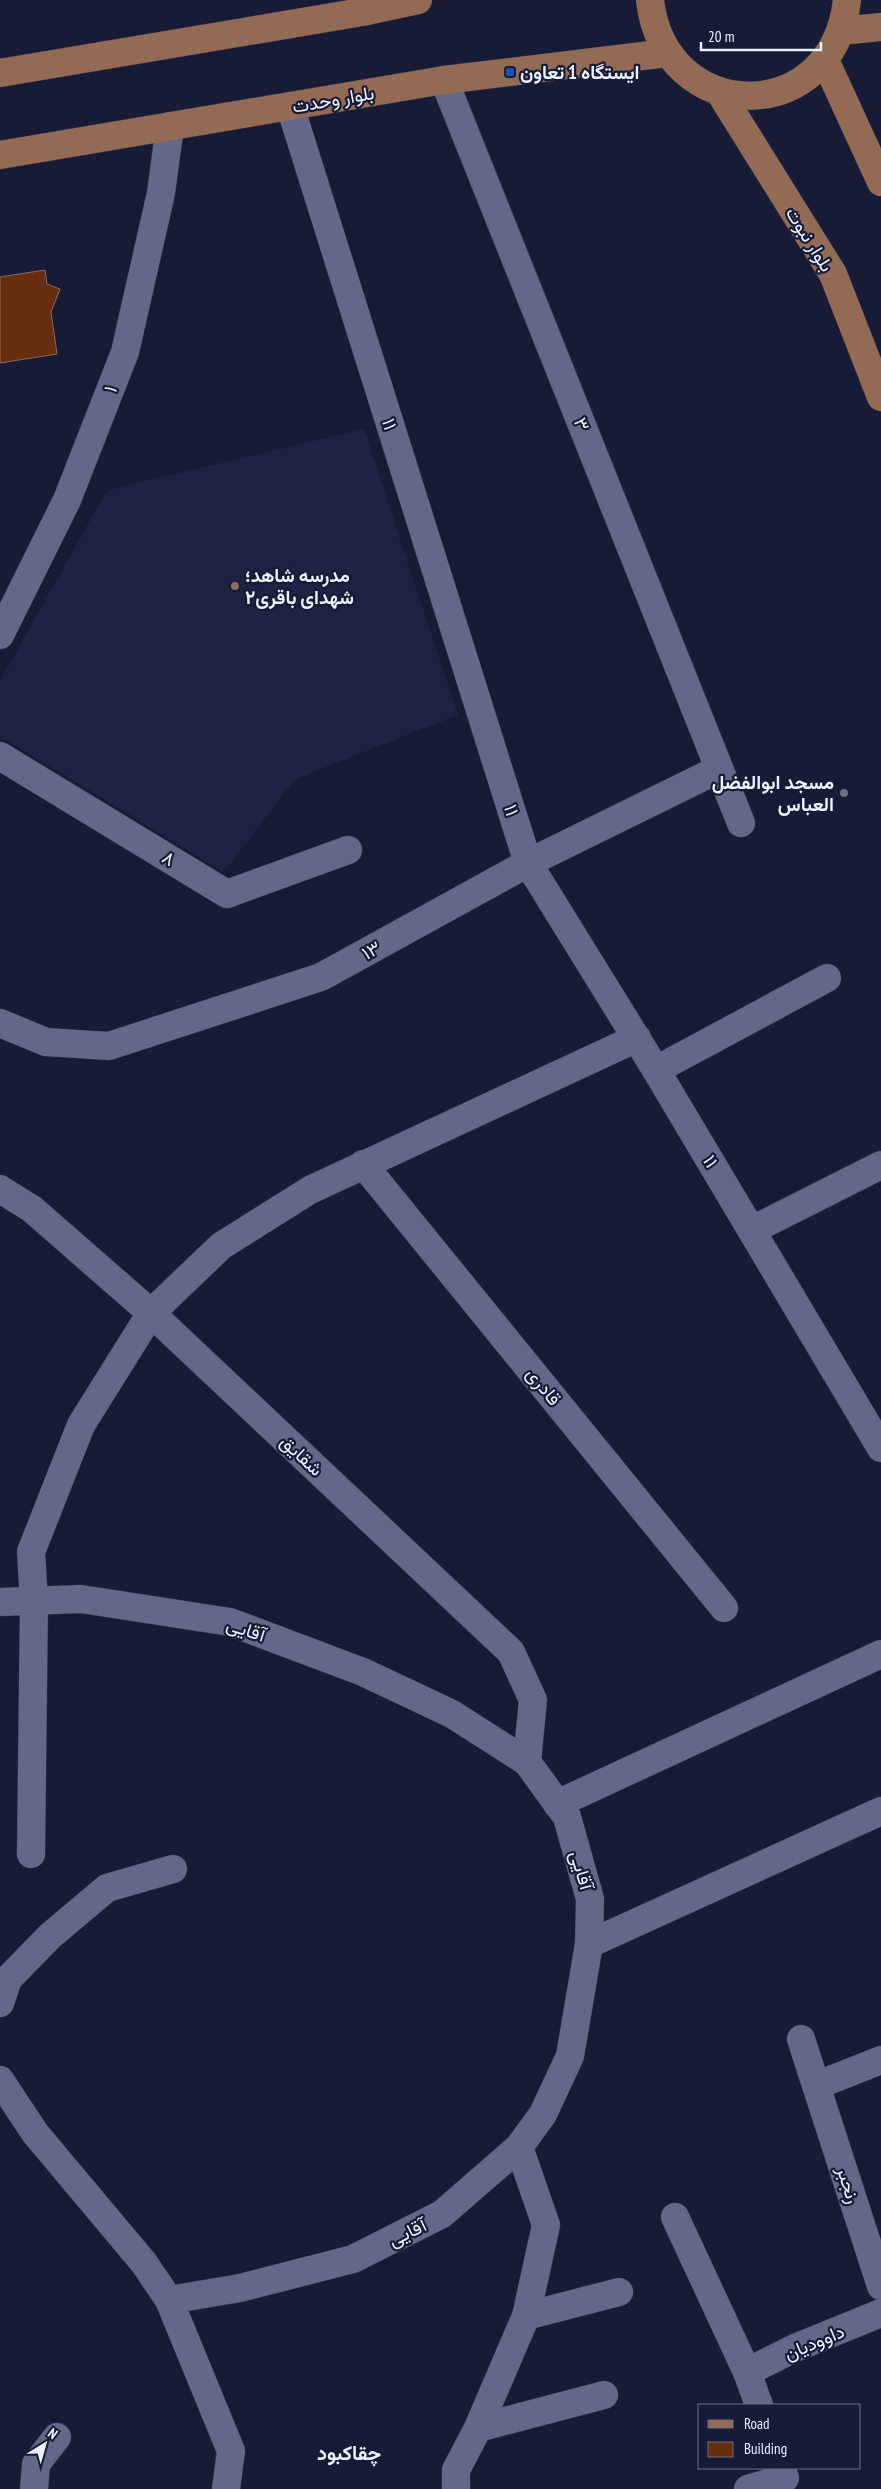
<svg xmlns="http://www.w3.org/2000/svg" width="881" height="2489" viewBox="0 0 881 2489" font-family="'PT Sans Narrow',Vazirmatn,sans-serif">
	<rect width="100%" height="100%" fill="#171b35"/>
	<polygon fill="#1f2343" points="364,429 458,715 295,779 224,872 0,736 0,681 107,490"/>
	<polygon fill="#662e0f" stroke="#8b6a5a" points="45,270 47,284 60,289 51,312 57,354 0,363 0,277"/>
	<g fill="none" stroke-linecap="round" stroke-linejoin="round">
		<g stroke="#333449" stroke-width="29">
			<g id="minor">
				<polyline points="444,80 741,823"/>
				<polyline points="290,106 528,863 656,1070 881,1448"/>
				<polyline points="0,635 67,500 125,352 161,193 170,126"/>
				<polyline points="0,756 227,894 348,850"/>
				<polyline points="0,1023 46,1042 109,1046 321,977 528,863 719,769"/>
				<polyline points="656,1070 827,978"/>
				<polyline points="363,1164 724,1608"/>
				<polyline points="0,1189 32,1209 151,1313 511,1652 533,1700 527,1762"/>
				<polyline points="752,1230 881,1165"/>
				<polyline points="0,1602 81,1599 230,1622 363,1672 452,1714 527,1762 567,1817 590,1899 589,1944 570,2056 543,2114 519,2147 442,2214 353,2259 240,2288 169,2300"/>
				<polyline points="557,1804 881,1654"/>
				<polyline points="31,1854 34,1601 31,1552 81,1425 151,1313 221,1246 310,1190 637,1038"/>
				<polyline points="589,1944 881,1811"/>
				<polyline points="0,2003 8,1979 50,1936 107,1888 173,1869"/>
				<polyline points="801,2039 881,2286"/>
				<polyline points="0,2080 35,2133 144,2263 169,2300 231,2451 226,2489"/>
				<polyline points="818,2085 881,2060"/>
				<polyline points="675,2217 747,2372 759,2405"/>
				<polyline points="526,2316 619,2292"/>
				<polyline points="747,2372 795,2348 881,2313"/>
				<polyline points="478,2428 604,2395"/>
				<polyline points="34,2489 36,2464 57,2437"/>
				<polyline points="456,2489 456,2470 478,2428 526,2316 546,2225 519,2147"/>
				<polyline points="748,2489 785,2478 781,2468"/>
			</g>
		</g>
		<g stroke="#333449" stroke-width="29">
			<g id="major">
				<path d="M 650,0 C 664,126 833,129 847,0"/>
				<polyline points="841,31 881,27"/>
				<polyline points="825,60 881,182"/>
				<polyline points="0,73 362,12 418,0"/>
				<polyline points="719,91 833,274 881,397"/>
				<polyline points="0,155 444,80 667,53"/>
			</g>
		</g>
		<use href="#minor" stroke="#626887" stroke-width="28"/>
		<use href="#major" stroke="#936b55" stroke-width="28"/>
	</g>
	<rect fill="#1a4fb4" stroke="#171b35" stroke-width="2" x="505" y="67" width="10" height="10" rx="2.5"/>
	<circle fill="#8d6e63" stroke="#171b35" stroke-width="2" cx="235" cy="586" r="5"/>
	<circle fill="#6b7280" stroke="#171b35" stroke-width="2" cx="844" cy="793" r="5"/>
	<g text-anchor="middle" stroke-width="4.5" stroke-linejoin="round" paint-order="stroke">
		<g font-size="19" font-weight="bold" fill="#edf0ff" stroke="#171b35" text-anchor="start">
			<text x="520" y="79">ایستگاه 1 تعاون</text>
			<text x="245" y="582">مدرسه شاهد؛<tspan x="245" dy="22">شهدای باقری۲</tspan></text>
			<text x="834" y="789" text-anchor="end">مسجد ابوالفضل<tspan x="834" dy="22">العباس</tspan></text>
		</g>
		<g font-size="19" fill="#edf0ff" stroke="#171b35">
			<text transform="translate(333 99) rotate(-10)" y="7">بلوار وحدت</text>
			<text transform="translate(810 239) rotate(58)" y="7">بلوار نبوت</text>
			<text transform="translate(110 389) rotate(-69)" y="7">۱</text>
			<text transform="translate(390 424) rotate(73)" y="7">۱۱</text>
			<text transform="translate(582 424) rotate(68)" y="7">۳</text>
			<text transform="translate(512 810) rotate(73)" y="7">۱۱</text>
			<text transform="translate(169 858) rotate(31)" y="7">۸</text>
			<text transform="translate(371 950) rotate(-29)" y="7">۱۳</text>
			<text transform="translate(711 1161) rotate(59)" y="7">۱۱</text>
			<text transform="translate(544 1386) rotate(51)" y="7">قادری</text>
			<text transform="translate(302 1455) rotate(43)" y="7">شقایق</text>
			<text transform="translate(246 1629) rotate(18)" y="7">آقایی</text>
			<text transform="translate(582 1870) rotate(74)" y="7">آقایی</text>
			<text transform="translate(849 2185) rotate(73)" y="7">رنجبر</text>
			<text transform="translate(407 2232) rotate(-26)" y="7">آقایی</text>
			<text transform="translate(814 2342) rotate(-23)" y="7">داوودیان</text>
		</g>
		<g font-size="20" font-weight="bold" fill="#edf0ff" stroke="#171b35">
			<text x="349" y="2460">چقاکبود</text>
		</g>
	</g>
	<rect x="698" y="2404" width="162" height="65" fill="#171b35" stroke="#6d7086"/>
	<rect x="708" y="2420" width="25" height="8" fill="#936b55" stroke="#6d7086"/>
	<text x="744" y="2429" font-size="15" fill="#edf0ff">Road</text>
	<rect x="708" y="2442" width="25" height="15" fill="#662e0f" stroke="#6d7086"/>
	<text x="744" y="2454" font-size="15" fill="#edf0ff">Building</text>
	<g transform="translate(45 2444) rotate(37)" stroke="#171b35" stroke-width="4" paint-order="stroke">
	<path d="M0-4L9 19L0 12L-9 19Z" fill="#edf0ff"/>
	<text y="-8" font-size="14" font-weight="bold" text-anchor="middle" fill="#edf0ff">N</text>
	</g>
	<path d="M701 42v8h120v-8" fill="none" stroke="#edf0ff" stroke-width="2.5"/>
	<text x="708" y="42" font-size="15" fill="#edf0ff" stroke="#171b35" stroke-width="4" paint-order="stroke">20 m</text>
</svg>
